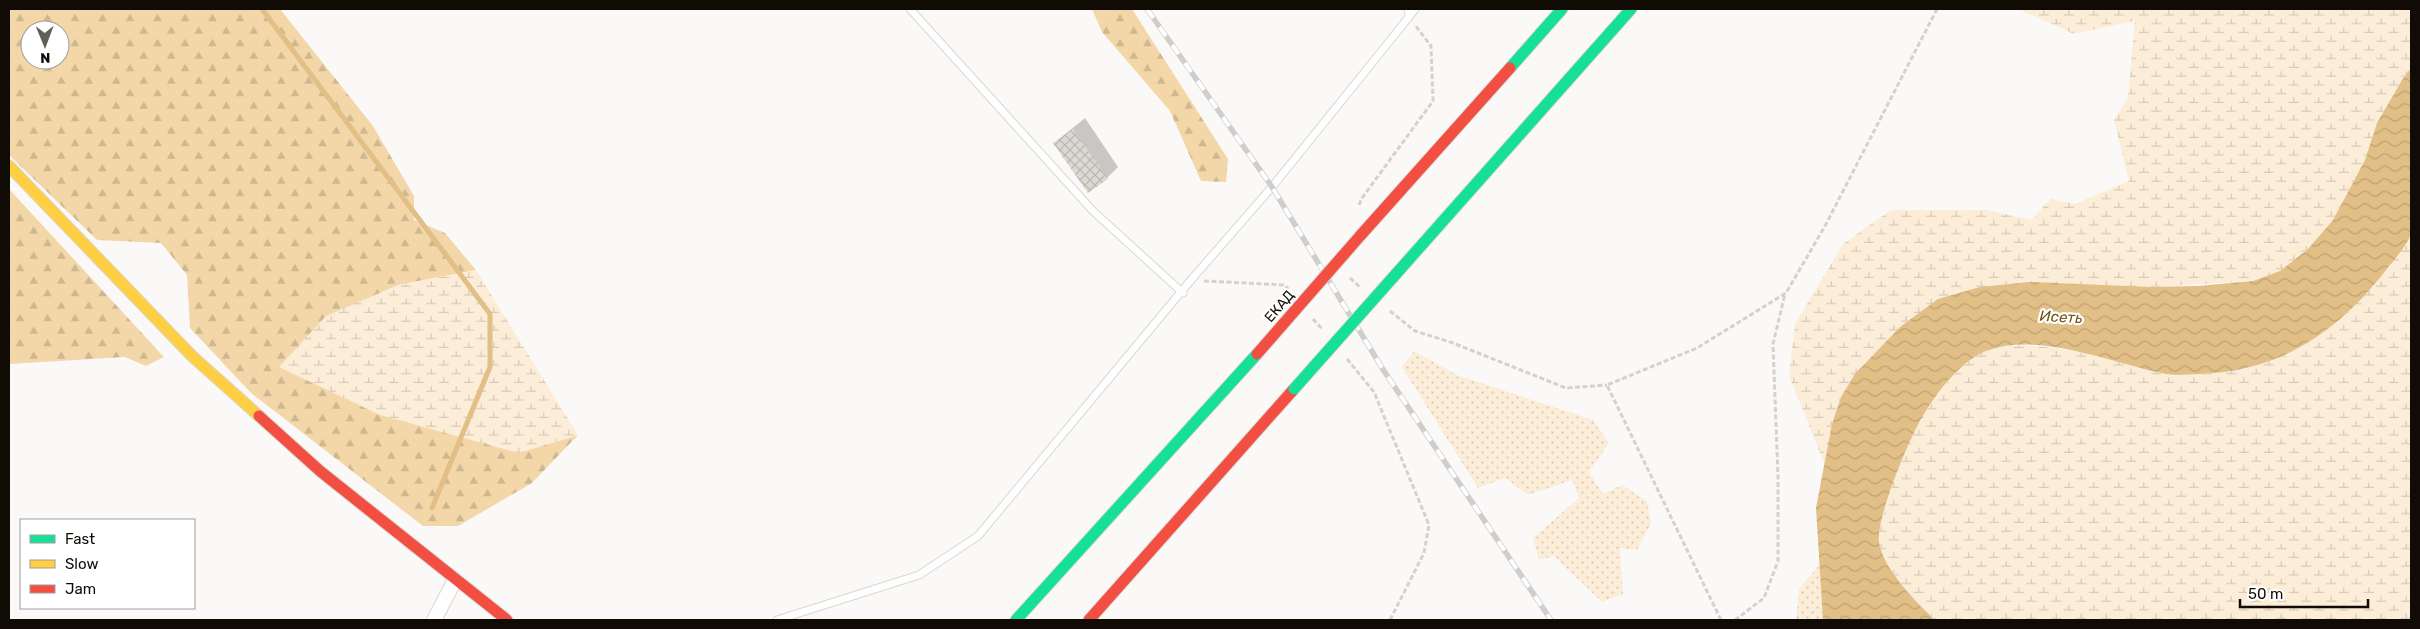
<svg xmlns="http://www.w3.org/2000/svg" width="2420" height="629" viewBox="0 0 2420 629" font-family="Rubik,sans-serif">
	<defs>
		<pattern id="grass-dots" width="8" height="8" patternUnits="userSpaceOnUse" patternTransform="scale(1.25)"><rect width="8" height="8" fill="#fcedd8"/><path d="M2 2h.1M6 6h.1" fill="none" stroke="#d7cab8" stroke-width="1.8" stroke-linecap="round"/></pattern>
		<pattern id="forest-firs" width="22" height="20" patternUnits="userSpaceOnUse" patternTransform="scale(1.25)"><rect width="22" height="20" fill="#f3d7a9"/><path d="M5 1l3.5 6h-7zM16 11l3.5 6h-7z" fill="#cfb790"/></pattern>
		<pattern id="wetland-marsh" width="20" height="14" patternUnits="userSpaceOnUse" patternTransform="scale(1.25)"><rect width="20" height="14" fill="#fcedd8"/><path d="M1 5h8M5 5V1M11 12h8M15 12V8" fill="none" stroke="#d7cab8"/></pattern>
		<pattern id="water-waves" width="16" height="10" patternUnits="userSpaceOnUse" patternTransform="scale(1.25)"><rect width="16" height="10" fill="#e1bf86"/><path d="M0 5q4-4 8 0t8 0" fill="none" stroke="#c0a372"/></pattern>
		<pattern id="building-cross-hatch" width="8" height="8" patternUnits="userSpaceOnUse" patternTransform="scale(1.25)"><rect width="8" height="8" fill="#dcd9d3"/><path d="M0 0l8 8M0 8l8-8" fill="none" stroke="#bcb9b4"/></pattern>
	</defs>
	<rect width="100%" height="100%" fill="#fbf9f7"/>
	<g fill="url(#grass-dots)">
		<polygon points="1414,351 1457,375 1593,420 1609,443 1589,472 1603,494 1622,485 1647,501 1651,524 1637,550 1620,548 1623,594 1602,602 1554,556 1539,560 1533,538 1579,498 1572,480 1528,495 1505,478 1478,488 1402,367"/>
		<polygon points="1820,564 1823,620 1796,620 1799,589"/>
	</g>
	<g fill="url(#forest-firs)" fill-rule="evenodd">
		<path d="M 9,9 L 280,9 L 373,126 L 414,196 L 414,220 L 445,233 L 476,270 L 398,285 L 518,453 L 578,435 L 532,483 L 458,526 L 423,526 L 251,393 L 190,328 L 187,275 L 161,243 L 97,240 L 9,155 ZM 30,30 L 60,30 L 60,60 L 30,60 Z"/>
		<polygon points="1092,9 1132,9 1228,159 1226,182 1201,181 1170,111 1102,32"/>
		<polygon points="9,189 164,357 146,366 125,357 9,364"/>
	</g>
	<g fill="url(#wetland-marsh)">
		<polygon points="2018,9 2411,9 2411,68 2402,80 2377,123 2365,160 2333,220 2307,250 2280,271 2253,281 2150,287 1841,397 1832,424 1825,465 1789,376 1795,324 1843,244 1891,210 1987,210 2032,220 2050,199 2075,204 2129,181 2114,120 2128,97 2135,21 2074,34"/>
		<path d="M 2411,233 L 2411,620 L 1935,620 C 1916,601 1883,570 1879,542 C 1876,519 1911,434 1924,413 C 1938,392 1966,356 1990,349 C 2034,339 2083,353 2126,363 C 2140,366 2155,373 2169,375 C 2180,376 2191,374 2202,374 C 2298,370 2361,311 2411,233 Z"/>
		<polygon points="476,270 578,435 518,453 380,415 279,367 326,316 398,285"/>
	</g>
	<path fill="url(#water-waves)" d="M 2411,68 C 2411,110 2411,153 2411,195 C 2411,206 2414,224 2411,234 C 2406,247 2394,260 2386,270 C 2338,332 2280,371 2201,374 C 2190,374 2177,376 2166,374 C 2114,364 2042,332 1989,350 C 1963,358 1938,391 1924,414 C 1910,436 1876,518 1879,542 C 1883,569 1916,602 1935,620 L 1823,620 L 1816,508 L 1832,424 L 1841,397 L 1855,374 L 1900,327 L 1938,299 L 1980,287 L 2029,282 L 2150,287 L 2198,286 L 2253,281 L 2280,271 L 2307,250 L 2333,220 L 2365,160 L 2377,123 L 2402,80 Z"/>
	<polygon fill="#0003" points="1085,118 1118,167 1107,178 1054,143"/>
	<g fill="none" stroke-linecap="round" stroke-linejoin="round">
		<polyline stroke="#e1bf86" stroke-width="5" points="262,9 490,314 490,367 432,508"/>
	</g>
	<polygon fill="url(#building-cross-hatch)" points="1073,129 1108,179 1088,193 1053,143"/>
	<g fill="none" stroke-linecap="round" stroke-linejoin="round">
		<g stroke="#dbd7d1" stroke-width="9">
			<g id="lane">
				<polyline points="910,9 1093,211 1183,293"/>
				<polyline points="1409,17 1415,9"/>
				<polyline points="777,620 919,575 978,536 1191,280 1272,187 1409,17 1408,9"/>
			</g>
		</g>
		<g stroke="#dbd7d1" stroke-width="16">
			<polyline id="street" points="434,620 455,580"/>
		</g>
		<g stroke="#dbd7d1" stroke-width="13">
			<g id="fast">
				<polyline points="1510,68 1562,9"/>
				<polyline points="1396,274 1631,9"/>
				<polyline points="1016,620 1257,354"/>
			</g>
		</g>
		<g stroke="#dbd7d1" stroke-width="13">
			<polyline id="slow" points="9,166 192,356 259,416"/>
		</g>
		<g stroke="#dbd7d1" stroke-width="13">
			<g id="jam">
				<polyline points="1360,236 1510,68"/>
				<polyline points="259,416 320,471 507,620"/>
				<polyline points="1089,620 1294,389"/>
			</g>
		</g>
		<g stroke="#d3d2d1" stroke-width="3" stroke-dasharray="5 2.5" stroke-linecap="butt">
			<polyline points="1359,205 1362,198 1433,101 1431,46 1415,25"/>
			<polyline points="1350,278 1360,287"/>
			<polyline points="1204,281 1285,285 1288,289"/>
			<polyline points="1390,311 1415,331 1453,343 1566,388 1607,385"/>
			<polyline points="1313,319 1322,329"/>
			<polyline points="1347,359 1374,392 1429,525 1424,553 1390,620"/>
			<polyline points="1721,620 1607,385 1697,348 1786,293 1825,226 1937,9"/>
			<polyline points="1735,620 1764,598 1778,561 1778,477 1773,344 1785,294"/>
		</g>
		<use href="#lane" stroke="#fefefe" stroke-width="7"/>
		<use href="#street" stroke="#fefefe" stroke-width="14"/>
		<use href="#fast" stroke="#16e098" stroke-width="11"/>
		<use href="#slow" stroke="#ffcf43" stroke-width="11"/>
		<use href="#jam" stroke="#f24e42" stroke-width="11"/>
		<g stroke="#d0cecd" stroke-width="5.5">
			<polyline id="rail" points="1147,9 1272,187 1384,371 1551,620"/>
		</g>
		<use href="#rail" stroke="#fff" stroke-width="4" stroke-dasharray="11" stroke-linecap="butt"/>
		<g stroke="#dbd7d1" stroke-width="13" stroke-linecap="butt">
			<polyline id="fast-bridge" points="1294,389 1396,274"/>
		</g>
		<g stroke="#dbd7d1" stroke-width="13" stroke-linecap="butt">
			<polyline id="jam-bridge" points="1257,354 1360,236"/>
		</g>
		<use href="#fast-bridge" stroke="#16e098" stroke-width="11"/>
		<use href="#jam-bridge" stroke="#f24e42" stroke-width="11"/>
	</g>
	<g text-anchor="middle" stroke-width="4.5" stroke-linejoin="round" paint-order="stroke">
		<g font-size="14" fill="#100b05" stroke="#fff">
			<text transform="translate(1279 306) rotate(-49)" y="5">ЕКАД</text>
		</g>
		<g font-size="15" font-style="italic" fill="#705011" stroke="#fff">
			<text transform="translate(2061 317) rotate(3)" y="5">Исеть</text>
		</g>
	</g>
	<rect width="2420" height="629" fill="none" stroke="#100b05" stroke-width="20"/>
	<rect x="20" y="519" width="175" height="90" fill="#ffffff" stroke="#9f9d9b"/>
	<rect x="30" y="535" width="25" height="8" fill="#16e098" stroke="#9f9d9b"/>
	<text x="65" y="544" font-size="15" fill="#100b05">Fast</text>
	<rect x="30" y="560" width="25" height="8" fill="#ffcf43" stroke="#9f9d9b"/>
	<text x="65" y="569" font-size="15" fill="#100b05">Slow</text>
	<rect x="30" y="585" width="25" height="8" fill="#f24e42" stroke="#9f9d9b"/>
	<text x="65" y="594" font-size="15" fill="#100b05">Jam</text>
	<g transform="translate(45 45) rotate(179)"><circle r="24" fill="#ffffff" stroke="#9f9d9b"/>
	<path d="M0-4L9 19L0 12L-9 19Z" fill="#625e5a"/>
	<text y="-8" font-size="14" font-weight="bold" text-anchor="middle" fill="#100b05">N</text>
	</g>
	<path d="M2240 599v8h128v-8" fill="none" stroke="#100b05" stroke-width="2.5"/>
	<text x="2248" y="599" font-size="15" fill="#100b05" stroke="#ffffff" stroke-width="4" paint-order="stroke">50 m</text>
</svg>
